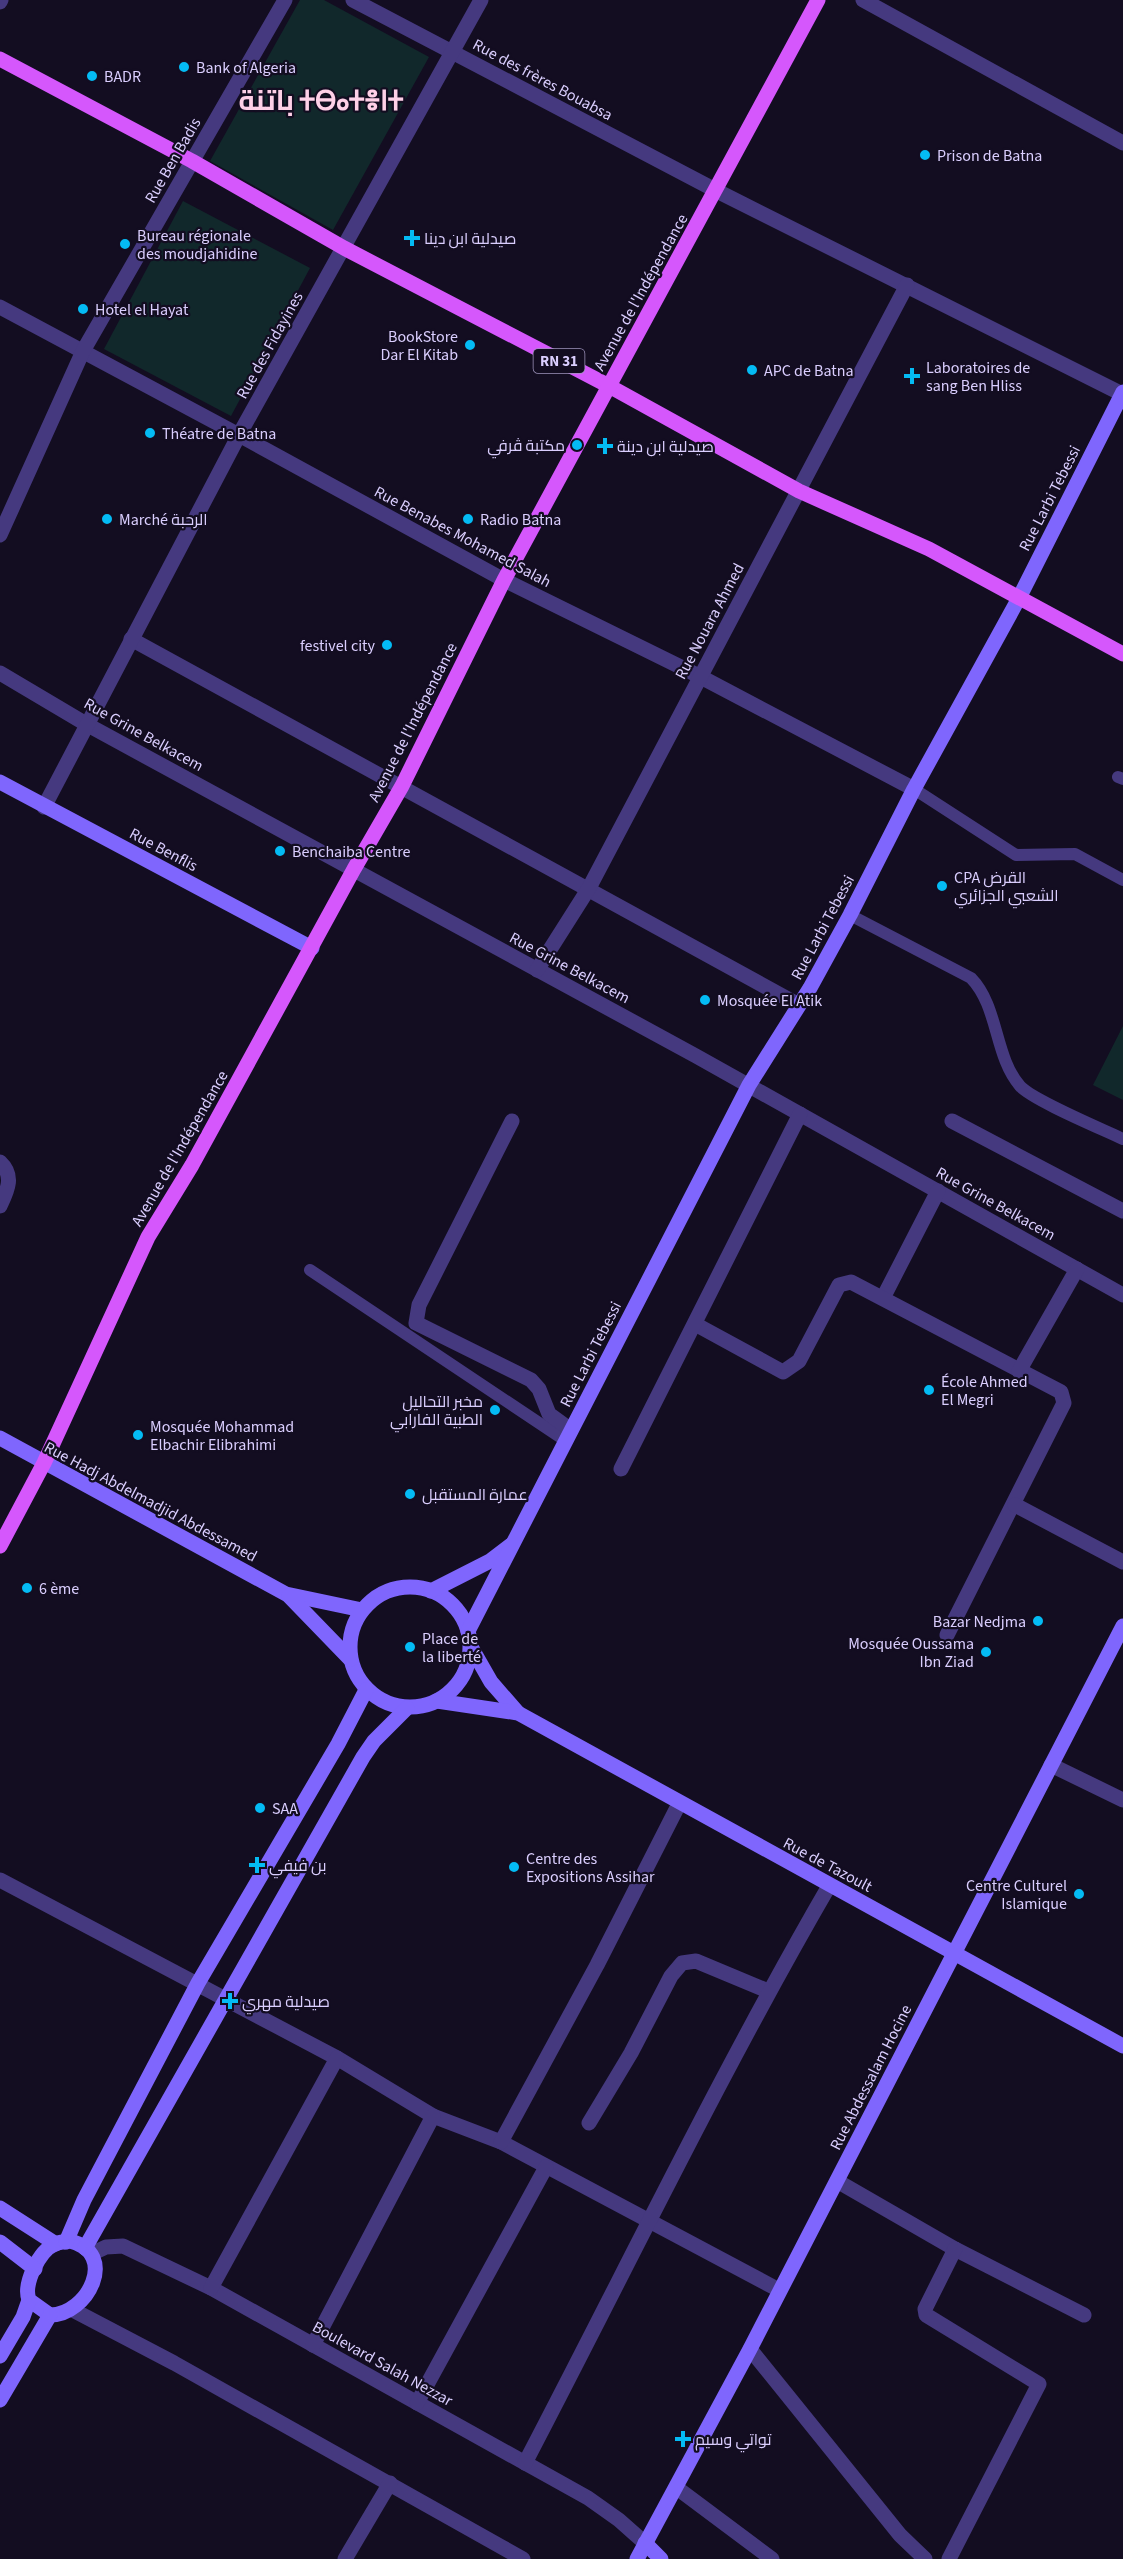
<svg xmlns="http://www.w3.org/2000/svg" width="1123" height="2559" viewBox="0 0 1123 2559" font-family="'Source Sans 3',Cairo,'Noto Sans Tifinagh',sans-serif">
	<rect width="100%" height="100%" fill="#130d21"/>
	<g fill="#11282b">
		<polygon points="300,0 324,0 429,57 333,230 210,161"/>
		<polygon points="183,201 310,268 231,416 104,349"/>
		<polygon points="1123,1026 1123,1100 1093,1085"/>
	</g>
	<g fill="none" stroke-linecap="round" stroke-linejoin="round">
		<g stroke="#45397f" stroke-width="12">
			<polyline points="1118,777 1123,779"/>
			<polyline points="914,789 1016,855 1075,854 1123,880"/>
			<path d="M 850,915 L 971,978 C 999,1007 994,1056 1020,1086 C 1032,1100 1102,1129 1123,1139"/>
			<polyline points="310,1270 566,1441"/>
		</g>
		<g stroke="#45397f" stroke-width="15">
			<polyline points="353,0 717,191 1122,394"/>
			<polyline points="863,0 1123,143"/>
			<polyline points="0,2 1,0"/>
			<polyline points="0,307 239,435 504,580 699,676 914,789"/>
			<polyline points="0,535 83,351 285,0"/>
			<polyline points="131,639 799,1005"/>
			<polyline points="0,673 86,724 696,1056 1123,1295"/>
			<polyline points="44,807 239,435 481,0"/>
			<polyline points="537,970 589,888 907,285"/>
			<polyline points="512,1121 419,1305 416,1323 531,1380 539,1389 549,1414 571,1430"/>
			<polyline points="952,1121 1123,1211"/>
			<path d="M 0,1162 C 15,1176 7,1191 0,1206"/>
			<polyline points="883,1298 938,1191"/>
			<polyline points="695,1324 783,1372 799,1361 839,1285 851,1282 1061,1392 1064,1403 947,1635"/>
			<polyline points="1019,1371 1077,1269"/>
			<polyline points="621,1469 800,1114"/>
			<polyline points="1015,1505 1123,1562"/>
			<polyline points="1051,1765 1123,1800"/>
			<polyline points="0,1880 337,2058 433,2116 501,2142 779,2290"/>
			<polyline points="589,2123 631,2053 671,1976 682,1963 696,1961 768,1991"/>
			<polyline points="501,2142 597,1965 679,1804"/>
			<polyline points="837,2181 955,2249 1084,2315"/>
			<polyline points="91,2254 106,2247 123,2246 211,2288 588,2498 619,2520 645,2543"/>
			<polyline points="211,2288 337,2058"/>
			<polyline points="71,2309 174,2363 523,2559"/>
			<polyline points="313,2345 433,2116"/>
			<polyline points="750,2349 900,2535 925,2559"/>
			<polyline points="417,2403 546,2167"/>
			<path d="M 525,2463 C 626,2270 720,2074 829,1886"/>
			<polyline points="677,2488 772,2559"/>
			<polyline points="345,2559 390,2483"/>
			<polyline points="949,2559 1039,2384 926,2315 925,2309 955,2249"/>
		</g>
		<g stroke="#7f66fd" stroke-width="15">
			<polyline points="0,782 312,948"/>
			<polyline points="0,1438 286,1594 362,1610"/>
			<circle cx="410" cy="1647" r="60"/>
			<polyline points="431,1591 490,1561 511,1545"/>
			<polyline points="289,1596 350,1659"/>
			<polyline points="468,1631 749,1085 810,988 850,915 914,789 1019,598 1123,392"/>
			<polyline points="471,1647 491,1682 518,1713"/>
			<polyline points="437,1701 518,1713 1123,2046"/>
			<polyline points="0,2208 56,2244"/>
			<path d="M 70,2241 C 119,2253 88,2315 50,2315 L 29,2300 C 23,2284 39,2251 55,2244 C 59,2242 65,2242 70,2241 Z"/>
			<polyline points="0,2242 35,2269"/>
			<polyline points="66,2242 84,2200 198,1983 338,1744 366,1690"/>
			<polyline points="85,2248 363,1757 374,1741 407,1708"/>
			<polyline points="0,2356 23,2317 29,2300"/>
			<polyline points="0,2400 50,2315"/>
			<polyline points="645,2543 661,2559"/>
			<polyline points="637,2559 750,2349 1123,1626"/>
		</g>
		<g stroke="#d557fc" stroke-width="15">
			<polyline points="0,59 192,161 344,248 609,386 799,491 929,549 1123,654"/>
			<polyline points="0,1546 44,1463 148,1237 192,1165 354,869 402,786 504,580 818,0"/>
		</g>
	</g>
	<g fill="#04bbf4" stroke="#130d21" stroke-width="2">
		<circle cx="184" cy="67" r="6"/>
		<circle cx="92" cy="76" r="6"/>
		<circle cx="925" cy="155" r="6"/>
		<path d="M409 229h6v6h6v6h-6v6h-6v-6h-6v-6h6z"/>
		<circle cx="125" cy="244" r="6"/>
		<circle cx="83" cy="309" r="6"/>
		<circle cx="470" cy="345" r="6"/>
		<circle cx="752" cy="370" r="6"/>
		<path d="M909 367h6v6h6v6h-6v6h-6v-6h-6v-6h6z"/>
		<circle cx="150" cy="433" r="6"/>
		<circle cx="577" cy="445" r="6"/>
		<path d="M602 437h6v6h6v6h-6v6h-6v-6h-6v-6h6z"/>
		<circle cx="107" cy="519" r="6"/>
		<circle cx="468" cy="519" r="6"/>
		<circle cx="387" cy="645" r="6"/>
		<circle cx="280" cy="851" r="6"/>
		<circle cx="942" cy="886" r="6"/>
		<circle cx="705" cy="1000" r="6"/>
		<circle cx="929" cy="1390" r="6"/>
		<circle cx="495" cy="1410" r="6"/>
		<circle cx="138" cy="1435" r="6"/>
		<circle cx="410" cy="1494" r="6"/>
		<circle cx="27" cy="1588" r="6"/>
		<circle cx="1038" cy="1621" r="6"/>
		<circle cx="410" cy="1647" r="6"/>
		<circle cx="986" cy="1652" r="6"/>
		<circle cx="260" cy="1808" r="6"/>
		<path d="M254 1856h6v6h6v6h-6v6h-6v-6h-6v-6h6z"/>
		<circle cx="514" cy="1867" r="6"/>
		<circle cx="1079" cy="1894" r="6"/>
		<path d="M227 1992h6v6h6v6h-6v6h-6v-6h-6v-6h6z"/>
		<path d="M680 2430h6v6h6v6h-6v6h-6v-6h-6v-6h6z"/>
	</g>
	<g text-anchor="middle" stroke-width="4.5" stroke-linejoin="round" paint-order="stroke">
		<rect fill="#130d21" stroke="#9e94bc" stroke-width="1.5" x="533.5" y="349" width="51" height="24" rx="4.5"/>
		<g font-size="15" font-weight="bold" fill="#dacefe">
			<text x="559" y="366">RN 31</text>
		</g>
		<g font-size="16" fill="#dacefe" stroke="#130d21" text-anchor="start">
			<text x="196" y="73">Bank of Algeria</text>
			<text x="104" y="82">BADR</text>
			<text x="937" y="161">Prison de Batna</text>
			<text x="137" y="241">Bureau régionale<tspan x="137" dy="18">des moudjahidine</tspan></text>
			<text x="424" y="244">صيدلية ابن دينا</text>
			<text x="95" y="315">Hotel el Hayat</text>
			<text x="458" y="342" text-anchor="end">BookStore<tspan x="458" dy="18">Dar El Kitab</tspan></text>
			<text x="926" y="373">Laboratoires de<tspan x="926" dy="18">sang Ben Hliss</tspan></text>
			<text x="764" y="376">APC de Batna</text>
			<text x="162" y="439">Théatre de Batna</text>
			<text x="565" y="451" text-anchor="end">مكتبة ڤرفي</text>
			<text x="617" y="452">صيدلية ابن دينة</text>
			<text x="119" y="525">Marché الرحبة</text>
			<text x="480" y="525">Radio Batna</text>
			<text x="375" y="651" text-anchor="end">festivel city</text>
			<text x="292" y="857">Benchaiba Centre</text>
			<text x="954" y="883">CPA القرض<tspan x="954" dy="18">الشعبي الجزائري</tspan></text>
			<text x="717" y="1006">Mosquée El Atik</text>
			<text x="941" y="1387">École Ahmed<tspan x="941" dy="18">El Megri</tspan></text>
			<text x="483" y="1407" text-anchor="end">مخبر التحاليل<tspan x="483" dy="18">الطبية الفارابي</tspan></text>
			<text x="150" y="1432">Mosquée Mohammad<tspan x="150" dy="18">Elbachir Elibrahimi</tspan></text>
			<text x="422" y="1500">عمارة المستقبل</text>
			<text x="39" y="1594">6 ème</text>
			<text x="1026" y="1627" text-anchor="end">Bazar Nedjma</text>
			<text x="422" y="1644">Place de<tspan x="422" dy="18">la liberté</tspan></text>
			<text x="974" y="1649" text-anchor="end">Mosquée Oussama<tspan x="974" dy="18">Ibn Ziad</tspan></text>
			<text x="272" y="1814">SAA</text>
			<text x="526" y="1864">Centre des<tspan x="526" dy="18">Expositions Assihar</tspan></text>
			<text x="269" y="1871">بن فيفي</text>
			<text x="1067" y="1891" text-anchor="end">Centre Culturel<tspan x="1067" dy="18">Islamique</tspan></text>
			<text x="242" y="2007">صيدلية مهري</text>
			<text x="695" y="2445">تواتي وسيم</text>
		</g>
		<g font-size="16" fill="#dacefe" stroke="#130d21">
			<text transform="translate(543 79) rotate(28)" y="6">Rue des frères Bouabsa</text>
			<text transform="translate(172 160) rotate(-60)" y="6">Rue Ben Badis</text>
			<text transform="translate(640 292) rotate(-61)" y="6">Avenue de l'Indépendance</text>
			<text transform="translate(269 345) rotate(-61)" y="6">Rue des Fidayines</text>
			<text transform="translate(1049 498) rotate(-63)" y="6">Rue Larbi Tebessi</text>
			<text transform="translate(463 536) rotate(28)" y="6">Rue Benabes Mohamed Salah</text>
			<text transform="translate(709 621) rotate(-62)" y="6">Rue Nouara Ahmed</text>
			<text transform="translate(412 722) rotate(-63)" y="6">Avenue de l'Indépendance</text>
			<text transform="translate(144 734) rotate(29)" y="6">Rue Grine Belkacem</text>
			<text transform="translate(164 849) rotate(28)" y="6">Rue Benflis</text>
			<text transform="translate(822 927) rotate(-62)" y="6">Rue Larbi Tebessi</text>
			<text transform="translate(570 967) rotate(28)" y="6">Rue Grine Belkacem</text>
			<text transform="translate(179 1148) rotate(-60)" y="6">Avenue de l'Indépendance</text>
			<text transform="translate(996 1203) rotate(29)" y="6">Rue Grine Belkacem</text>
			<text transform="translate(590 1354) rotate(-63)" y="6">Rue Larbi Tebessi</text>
			<text transform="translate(151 1501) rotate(28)" y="6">Rue Hadj Abdelmadjid Abdessamed</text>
			<text transform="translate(828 1864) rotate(28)" y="6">Rue de Tazoult</text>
			<text transform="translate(870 2077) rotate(-63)" y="6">Rue Abdessalam Hocine</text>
			<text transform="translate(383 2363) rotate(29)" y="6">Boulevard Salah Nezzar</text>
		</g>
		<g font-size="28" font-weight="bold" fill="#fed0e7" stroke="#130d21">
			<text x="321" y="110">باتنة ⵜⴱⴰⵜⴻⵏⵜ</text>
		</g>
	</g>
</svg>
